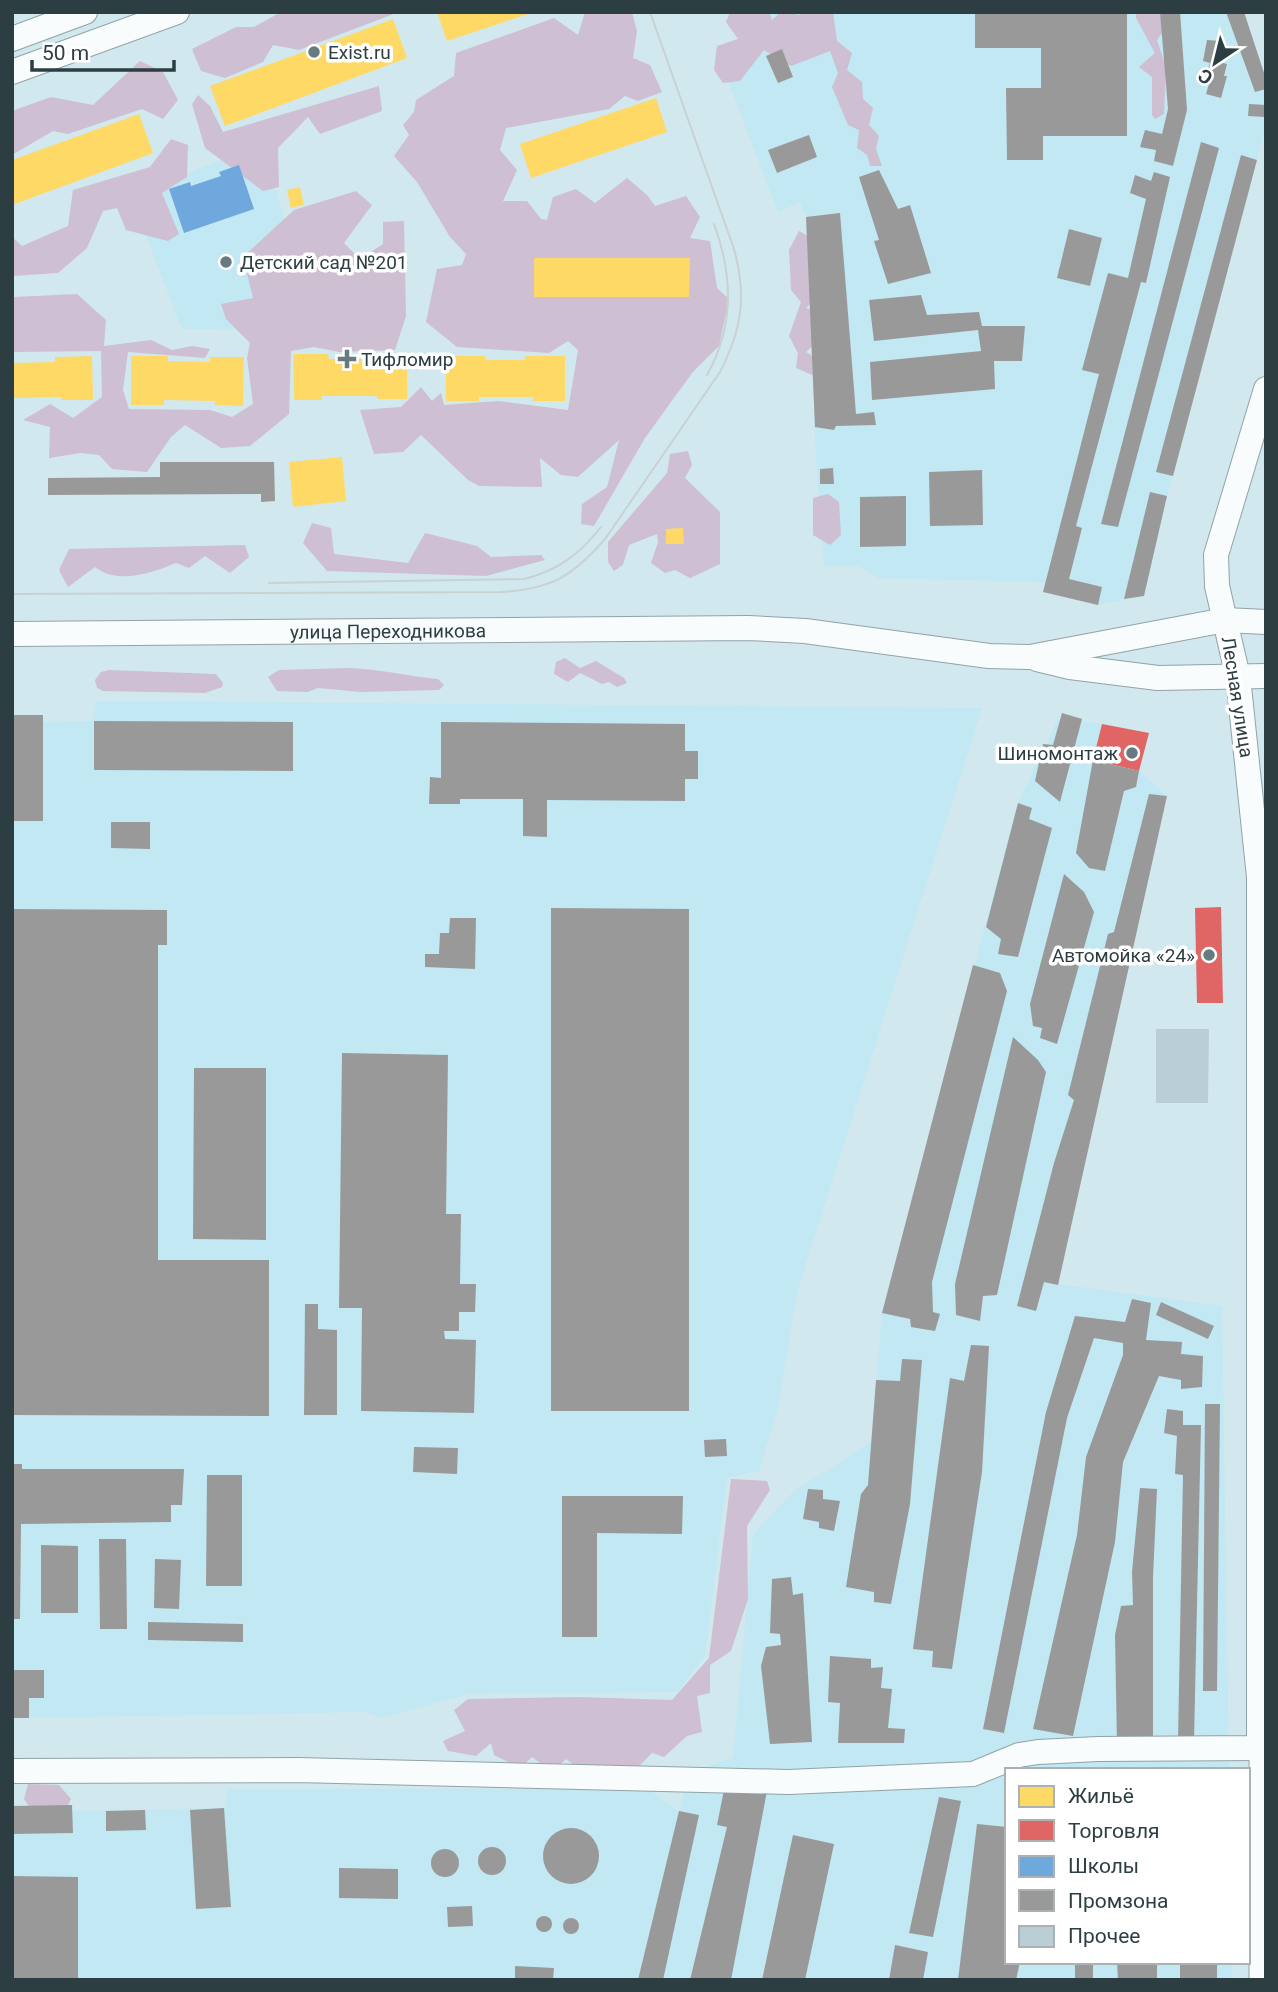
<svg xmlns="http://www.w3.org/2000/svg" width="1278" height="1992" viewBox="0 0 1278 1992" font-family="Roboto,sans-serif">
	<rect width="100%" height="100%" fill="#d1e8ee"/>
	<g fill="#c1e8f3">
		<polygon points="735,12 1244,12 1266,79 1266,124 1167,496 1144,596 1098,605 1043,592 1045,582 879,578 857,566 824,566 816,457 806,217 800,202 778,212 716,50 745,40"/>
		<polygon points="263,144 314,328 182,329 130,195"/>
		<polygon points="96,701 982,708 797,1292 778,1407 759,1471 727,1478 705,1655 678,1692 469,1694 380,1718 367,1712 12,1718 12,723 93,721"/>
		<polygon points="1058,719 1102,724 1139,771 1167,796 1058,1284 1222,1306 1229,1770 1007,1770 1007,1962 1232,1962 1232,1980 12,1980 12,1806 72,1805 73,1811 224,1808 228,1789 648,1789 679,1811 689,1773 733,1758 753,1534 793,1492 871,1442 882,1313 1018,803"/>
	</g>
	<g fill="#cebfd2">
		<polygon points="281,12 399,12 299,50 273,45 263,62 225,78 201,71 192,49 236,27 254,27"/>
		<polygon points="585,12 632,12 637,31 633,58 650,65 662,92 638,101 625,96 609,109 506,128 500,150 517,170 503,201 527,201 541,219 547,220 553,197 576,189 595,203 627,178 647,195 655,206 686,196 700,217 690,238 710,241 717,288 729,299 719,346 692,373 645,438 594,526 581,524 582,504 607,487 619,440 578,477 561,475 540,458 542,487 479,486 468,480 421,435 403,452 374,454 360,410 401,407 421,387 432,401 441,393 444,405 499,401 568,410 578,350 568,341 549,353 457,347 426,322 437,269 462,265 466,254 450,237 417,182 394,156 409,135 403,125 414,112 416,100 454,76 456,53 554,18 578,35"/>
		<polygon points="730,12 769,12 772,20 781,12 800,15 801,12 833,12 837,41 852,53 847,70 862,82 863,99 873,108 869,125 879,136 876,149 882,166 870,166 867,155 857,148 859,130 848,125 832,87 838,73 830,51 791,66 764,50 740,81 723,83 714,70 717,46 738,39 726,22"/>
		<polygon points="1136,12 1166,12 1168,24 1157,40 1166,67 1164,114 1155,119 1152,115 1152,77 1139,67 1155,53 1136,18"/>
		<polygon points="140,61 163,72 178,100 163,119 142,109 68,134 53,131 12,155 12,111 51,97 93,105"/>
		<polygon points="379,86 382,111 320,134 308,117 278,148 279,187 263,191 205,148 192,104 198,95 210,106 223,132"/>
		<polygon points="171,139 188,145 187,177 162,193 179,234 168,241 126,230 117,208 103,211 87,248 58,273 12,276 12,237 22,246 68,226 73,190 150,167"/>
		<polygon points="356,191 372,205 344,243 360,259 383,244 383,222 404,221 406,316 395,350 339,352 314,347 291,351 289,414 250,446 221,448 185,425 171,437 147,472 112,469 99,455 80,453 49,458 50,427 23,420 50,404 73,418 102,397 101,351 12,352 14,297 77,294 106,320 104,346 151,340 172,350 192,346 210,349 205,358 128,352 123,390 129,409 210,410 232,417 253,404 247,358 250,343 226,319 221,304 253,298 243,257 294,210"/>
		<polygon points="799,231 819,242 822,292 806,308 819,312 818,341 806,352 821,361 817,377 796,368 798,353 789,336 801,302 791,290 789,250"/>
		<polygon points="688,451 692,465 685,478 720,512 720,564 690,578 675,570 665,573 651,563 658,542 657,534 629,545 623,565 614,571 608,562 608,542 667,473 670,454"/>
		<polygon points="828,494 839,502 841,535 830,545 813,535 813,498"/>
		<polygon points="312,523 331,528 334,554 408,563 425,533 477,546 491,557 541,555 545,560 486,576 327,571 303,543"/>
		<path d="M 245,545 L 249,557 L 230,573 L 205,556 L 189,568 L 176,563 C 152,573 117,585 95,567 L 68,587 L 59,570 L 69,549 Z"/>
		<polygon points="565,658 580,668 596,661 624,678 627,683 617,687 609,682 602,684 580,673 568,682 554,674 556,662"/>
		<path d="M 349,668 C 380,669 407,676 438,679 L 444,685 L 439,690 L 361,692 L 318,688 L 307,692 L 277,691 L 268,677 L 279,670 Z"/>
		<polygon points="109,670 216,674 223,683 222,687 205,693 103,691 97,688 95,680 101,672"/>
		<polygon points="731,1479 767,1481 770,1490 747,1526 748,1599 731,1651 710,1665 710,1693 697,1696 702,1732 687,1736 664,1757 652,1753 638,1767 574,1765 566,1759 557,1767 544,1766 532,1757 520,1768 494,1755 491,1743 476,1756 448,1751 443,1741 465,1731 454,1710 468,1699 578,1697 672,1700 709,1658"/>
		<polygon points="28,1784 59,1785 71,1799 67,1807 30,1808 24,1799"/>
	</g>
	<g fill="#ffd966">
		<polygon points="437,12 530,12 531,13 447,41"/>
		<polygon points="393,19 407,58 225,126 210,86"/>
		<polygon points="656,98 667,132 531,178 520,144"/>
		<polygon points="139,114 153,153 12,205 12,160"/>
		<polygon points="300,187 304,205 291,208 287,190"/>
		<polygon points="534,258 690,258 689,297 534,297"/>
		<polygon points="366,353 407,353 407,399 377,399 377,396 322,396 322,400 294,400 293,354 328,354 329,359 366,359"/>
		<polygon points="92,356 93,400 62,400 62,397 12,398 12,363 55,362 55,357"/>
		<polygon points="131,356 168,356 168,361 210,362 210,357 244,357 243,406 215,405 215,401 164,400 164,405 131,405"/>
		<polygon points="446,356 485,356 485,360 525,360 525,356 565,356 565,401 533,401 533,397 479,397 479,401 446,401"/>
		<polygon points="342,457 346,501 293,507 289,462"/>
		<polygon points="683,528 684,544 666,544 666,529"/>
	</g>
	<g fill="#e06666">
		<polygon points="1102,724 1149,733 1139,771 1093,760"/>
		<polygon points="1221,907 1223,1003 1197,1003 1195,908"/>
	</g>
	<polygon fill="#6fa8dc" points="239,165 254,209 184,233 169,189 190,182 191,186 221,176 219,172"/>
	<g fill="#999">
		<polygon points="975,12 1127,12 1127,136 1043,136 1043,160 1007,160 1006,88 1041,88 1041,48 975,48"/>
		<polygon points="1160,12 1180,12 1187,110 1173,166 1154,161 1156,150 1140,147 1145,130 1162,134 1168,109"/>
		<polygon points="1226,12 1244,12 1266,79 1266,89 1255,92"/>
		<polygon points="1207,40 1221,41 1224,49 1223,63 1227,64 1224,76 1227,76 1221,98 1206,94 1212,74 1207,72 1210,63 1203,61"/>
		<polygon points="782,49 793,77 778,83 766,56"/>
		<polygon points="1249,104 1266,105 1265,117 1248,116"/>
		<polygon points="809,135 817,157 777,173 768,150"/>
		<polygon points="1201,142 1219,148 1118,527 1101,524"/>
		<polygon points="1241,155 1257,160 1173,476 1156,472"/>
		<polygon points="879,170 898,209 910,205 931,273 888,284 874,241 879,240 859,177"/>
		<polygon points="1154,172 1170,177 1146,283 1141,282 1076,526 1082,528 1069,579 1102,587 1098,605 1043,592 1099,374 1082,370 1108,273 1128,278 1146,199 1130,193 1135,175 1151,181"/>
		<polygon points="840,213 856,414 874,412 876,425 836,426 834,430 815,427 806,217"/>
		<polygon points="1069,229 1102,238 1090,286 1057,278"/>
		<polygon points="921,295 927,315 979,312 982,326 1025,326 1022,361 994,361 995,389 872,400 870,362 981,351 978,330 874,341 869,300"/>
		<polygon points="160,462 274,462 275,501 261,502 261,494 48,495 48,478 160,477"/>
		<polygon points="833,468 834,484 820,484 820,469"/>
		<polygon points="982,470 983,525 930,526 929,472"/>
		<polygon points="1150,492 1167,496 1144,596 1124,599"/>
		<polygon points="906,496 906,546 860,547 860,497"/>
		<polygon points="1062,713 1082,719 1060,802 1035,781 1043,744 1053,745"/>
		<rect x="12" y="715" width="31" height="106"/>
		<polygon points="94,721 293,722 293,771 94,770"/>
		<polygon points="441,722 685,724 685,751 698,751 698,779 685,779 685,801 547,800 547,837 523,836 523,799 460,799 460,804 429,804 430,777 441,778"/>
		<polygon points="1093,760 1139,771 1136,787 1124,791 1105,871 1089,868 1076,853"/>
		<polygon points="1149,794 1167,796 1058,1285 1044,1282 1036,1311 1017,1306 1054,1163 1074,1100 1068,1095 1108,934 1114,932"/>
		<polygon points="1018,803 1032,808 1029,819 1052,828 1018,957 998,954 1001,939 986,927"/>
		<polygon points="111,822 150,822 150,849 111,848"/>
		<polygon points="1064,874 1084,892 1094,912 1057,1044 1040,1038 1042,1028 1033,1026 1030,1004"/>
		<polygon points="551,908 689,909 689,1411 551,1411"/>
		<polygon points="12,909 167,910 167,945 158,945 158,1260 269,1260 269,1416 12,1415"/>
		<polygon points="450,918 476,918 475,969 425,967 425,954 439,954 440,933 449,933"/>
		<polygon points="973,965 1000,973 1007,991 932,1282 933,1312 940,1314 935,1331 911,1327 910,1319 882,1313"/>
		<polygon points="1013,1037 1038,1060 1046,1072 997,1295 983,1296 980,1321 956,1315 955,1284"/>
		<polygon points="342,1053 448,1055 446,1214 461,1214 460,1284 476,1284 475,1312 459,1312 459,1331 444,1331 445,1339 476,1340 474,1413 361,1411 362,1308 339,1308"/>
		<polygon points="194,1068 266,1068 266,1240 193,1239"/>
		<polygon points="1132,1299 1151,1303 1146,1340 1182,1342 1181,1354 1203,1356 1202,1387 1181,1389 1181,1380 1159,1376 1123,1462 1115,1542 1073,1736 1033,1729 1077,1535 1086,1457 1123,1355 1123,1343 1094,1338 1067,1418 1004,1733 983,1729 1046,1412 1075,1316 1125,1322"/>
		<polygon points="1161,1302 1214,1326 1208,1339 1156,1315"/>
		<polygon points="305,1304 318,1304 318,1329 337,1330 337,1415 304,1415"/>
		<polygon points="971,1345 989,1346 982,1472 952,1669 932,1667 933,1651 913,1649 950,1378 964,1381"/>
		<polygon points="902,1359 922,1360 910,1504 891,1604 874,1602 874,1592 846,1587 861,1494 868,1485 876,1380 900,1381"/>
		<polygon points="1205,1404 1220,1404 1217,1691 1203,1691"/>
		<polygon points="1167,1409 1183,1411 1183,1425 1201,1425 1194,1740 1178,1741 1183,1475 1175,1474 1177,1436 1164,1433"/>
		<polygon points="726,1439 727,1456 705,1457 704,1440"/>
		<polygon points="414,1447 458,1448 457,1474 413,1472"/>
		<polygon points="12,1464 22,1464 22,1469 184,1469 182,1505 171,1505 171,1522 21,1524 20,1619 12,1619"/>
		<polygon points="207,1475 242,1475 242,1586 206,1586"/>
		<polygon points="1140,1488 1157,1489 1153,1577 1153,1742 1117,1744 1115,1635 1121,1606 1133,1605 1132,1572"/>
		<polygon points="808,1489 823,1490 823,1499 840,1501 834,1531 819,1528 819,1522 803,1519"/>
		<polygon points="562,1496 683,1496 682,1534 597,1533 597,1637 562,1637"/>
		<polygon points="99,1539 126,1539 127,1629 100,1629"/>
		<polygon points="41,1545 78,1546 78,1613 41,1613"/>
		<polygon points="155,1559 181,1560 179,1609 154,1608"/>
		<polygon points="791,1577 793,1595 803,1593 812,1742 770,1744 761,1666 766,1647 781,1645 780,1634 770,1633 772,1579"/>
		<polygon points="148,1622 243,1624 243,1642 148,1640"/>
		<polygon points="830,1656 871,1659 871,1668 883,1667 881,1688 892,1689 888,1728 905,1729 904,1743 838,1743 840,1703 828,1702"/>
		<polygon points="12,1670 44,1670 44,1698 29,1698 29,1718 12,1718"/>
		<polygon points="739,1785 767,1791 731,1980 690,1980 727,1827 717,1825 724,1790 735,1793"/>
		<polygon points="939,1797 961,1801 933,1937 909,1933"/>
		<polygon points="72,1805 73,1833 12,1834 12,1806"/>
		<polygon points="224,1808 231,1907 196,1909 190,1810"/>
		<polygon points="145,1810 146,1830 106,1831 106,1811"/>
		<polygon points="679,1811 699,1815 663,1980 638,1980"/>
		<polygon points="977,1824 1007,1827 1007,1962 1020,1962 1016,1980 958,1980"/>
		<circle cx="571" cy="1856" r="28"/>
		<polygon points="793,1835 834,1844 805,1980 762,1980"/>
		<circle cx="492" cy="1861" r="14"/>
		<circle cx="445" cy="1863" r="14"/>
		<polygon points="339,1868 398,1869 398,1899 339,1898"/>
		<polygon points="12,1876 78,1877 78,1980 12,1980"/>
		<polygon points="472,1906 473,1926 448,1927 447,1907"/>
		<circle cx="544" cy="1924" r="8"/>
		<circle cx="571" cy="1926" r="8"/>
		<polygon points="895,1945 928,1952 923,1980 889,1980"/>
		<rect x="1075" y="1962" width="18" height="18"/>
		<polygon points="1117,1962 1157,1962 1157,1980 1118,1980"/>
		<rect x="1180" y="1962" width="37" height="18"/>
		<polygon points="515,1966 554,1968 553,1980 515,1980"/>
	</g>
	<polygon fill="#b9cfd5" points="1156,1029 1209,1029 1208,1103 1156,1103"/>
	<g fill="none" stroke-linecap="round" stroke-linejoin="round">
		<g stroke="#91a3a8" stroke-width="21">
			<polyline id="minor" points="1259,1748 1259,1980"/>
		</g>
		<g stroke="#91a3a8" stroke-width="26">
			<g id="major">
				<polyline points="12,39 85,12"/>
				<polyline points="12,72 177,12"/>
				<path id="s1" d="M 12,634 L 748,628 L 805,631 L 989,656 L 1030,657 L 1225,620 L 1266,622"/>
				<polyline points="1037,659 1070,667 1158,678 1266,676"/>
				<polyline points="12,1771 297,1770 788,1782 973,1774 1019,1755 1038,1752 1098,1749 1259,1748 1259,877 1238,677 1217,586 1216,555 1266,389"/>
			</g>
		</g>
		<use href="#minor" stroke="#f8fcfc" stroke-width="19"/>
		<use href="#major" stroke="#f8fcfc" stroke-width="24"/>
		<g stroke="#cad1d3" stroke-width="2">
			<path d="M 707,375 C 734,327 733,275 714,224"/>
			<path d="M 269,583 L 524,579 C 557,571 580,554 601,527"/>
			<path d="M 12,594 L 501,592 C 551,589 572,577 605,539 L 720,372 C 742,329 747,296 734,249 L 650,12"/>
		</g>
	</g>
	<g fill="#667a7f" stroke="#fff" stroke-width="2.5">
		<circle cx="314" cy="52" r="7"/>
		<circle cx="226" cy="262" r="7"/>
		<path d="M343.5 348.5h7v7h7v7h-7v7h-7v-7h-7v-7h7z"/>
		<circle cx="1132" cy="753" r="7"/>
		<circle cx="1209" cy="955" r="7"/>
	</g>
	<g text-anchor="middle" stroke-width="7" stroke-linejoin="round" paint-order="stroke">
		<g font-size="19" fill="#2d3e43" stroke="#fff" text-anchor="start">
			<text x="328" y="59">Exist.ru</text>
			<text x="240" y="269">Детский сад №201</text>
			<text x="361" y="366">Тифломир</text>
			<text x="1118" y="760" text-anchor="end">Шиномонтаж</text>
			<text x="1195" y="962" text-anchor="end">Автомойка «24»</text>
		</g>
		<g font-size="19" fill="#2d3e43" stroke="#fff">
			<text dy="7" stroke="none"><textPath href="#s1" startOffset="376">улица Переходникова</textPath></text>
			<text transform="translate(1238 697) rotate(81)" y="7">Лесная улица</text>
		</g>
	</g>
	<rect width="1278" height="1992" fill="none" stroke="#2d3e43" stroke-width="28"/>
	<rect x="1005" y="1768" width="245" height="196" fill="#ffffff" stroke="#abb2b4" stroke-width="2"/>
	<rect x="1019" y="1786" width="35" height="21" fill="#ffd966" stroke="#abb2b4" stroke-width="2"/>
	<text x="1068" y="1803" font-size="21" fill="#2d3e43">Жильё</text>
	<rect x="1019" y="1820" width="35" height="21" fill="#e06666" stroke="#abb2b4" stroke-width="2"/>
	<text x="1068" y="1838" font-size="21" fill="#2d3e43">Торговля</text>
	<rect x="1019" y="1856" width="35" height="21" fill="#6fa8dc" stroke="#abb2b4" stroke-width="2"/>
	<text x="1068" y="1873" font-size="21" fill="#2d3e43">Школы</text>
	<rect x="1019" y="1890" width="35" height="21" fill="#999999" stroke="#abb2b4" stroke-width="2"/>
	<text x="1068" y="1908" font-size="21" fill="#2d3e43">Промзона</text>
	<rect x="1019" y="1926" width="35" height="21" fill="#b9cfd5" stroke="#abb2b4" stroke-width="2"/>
	<text x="1068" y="1943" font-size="21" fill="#2d3e43">Прочее</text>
	<g transform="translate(1215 63) rotate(215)" stroke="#ffffff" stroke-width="5" paint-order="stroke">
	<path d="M0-5L12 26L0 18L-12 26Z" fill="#2d3e43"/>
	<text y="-10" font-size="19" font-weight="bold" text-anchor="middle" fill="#2d3e43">С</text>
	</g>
	<path d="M32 60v10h142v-10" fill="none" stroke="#2d3e43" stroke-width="3.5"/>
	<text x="42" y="60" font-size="21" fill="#2d3e43" stroke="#ffffff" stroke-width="5" paint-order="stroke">50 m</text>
</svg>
